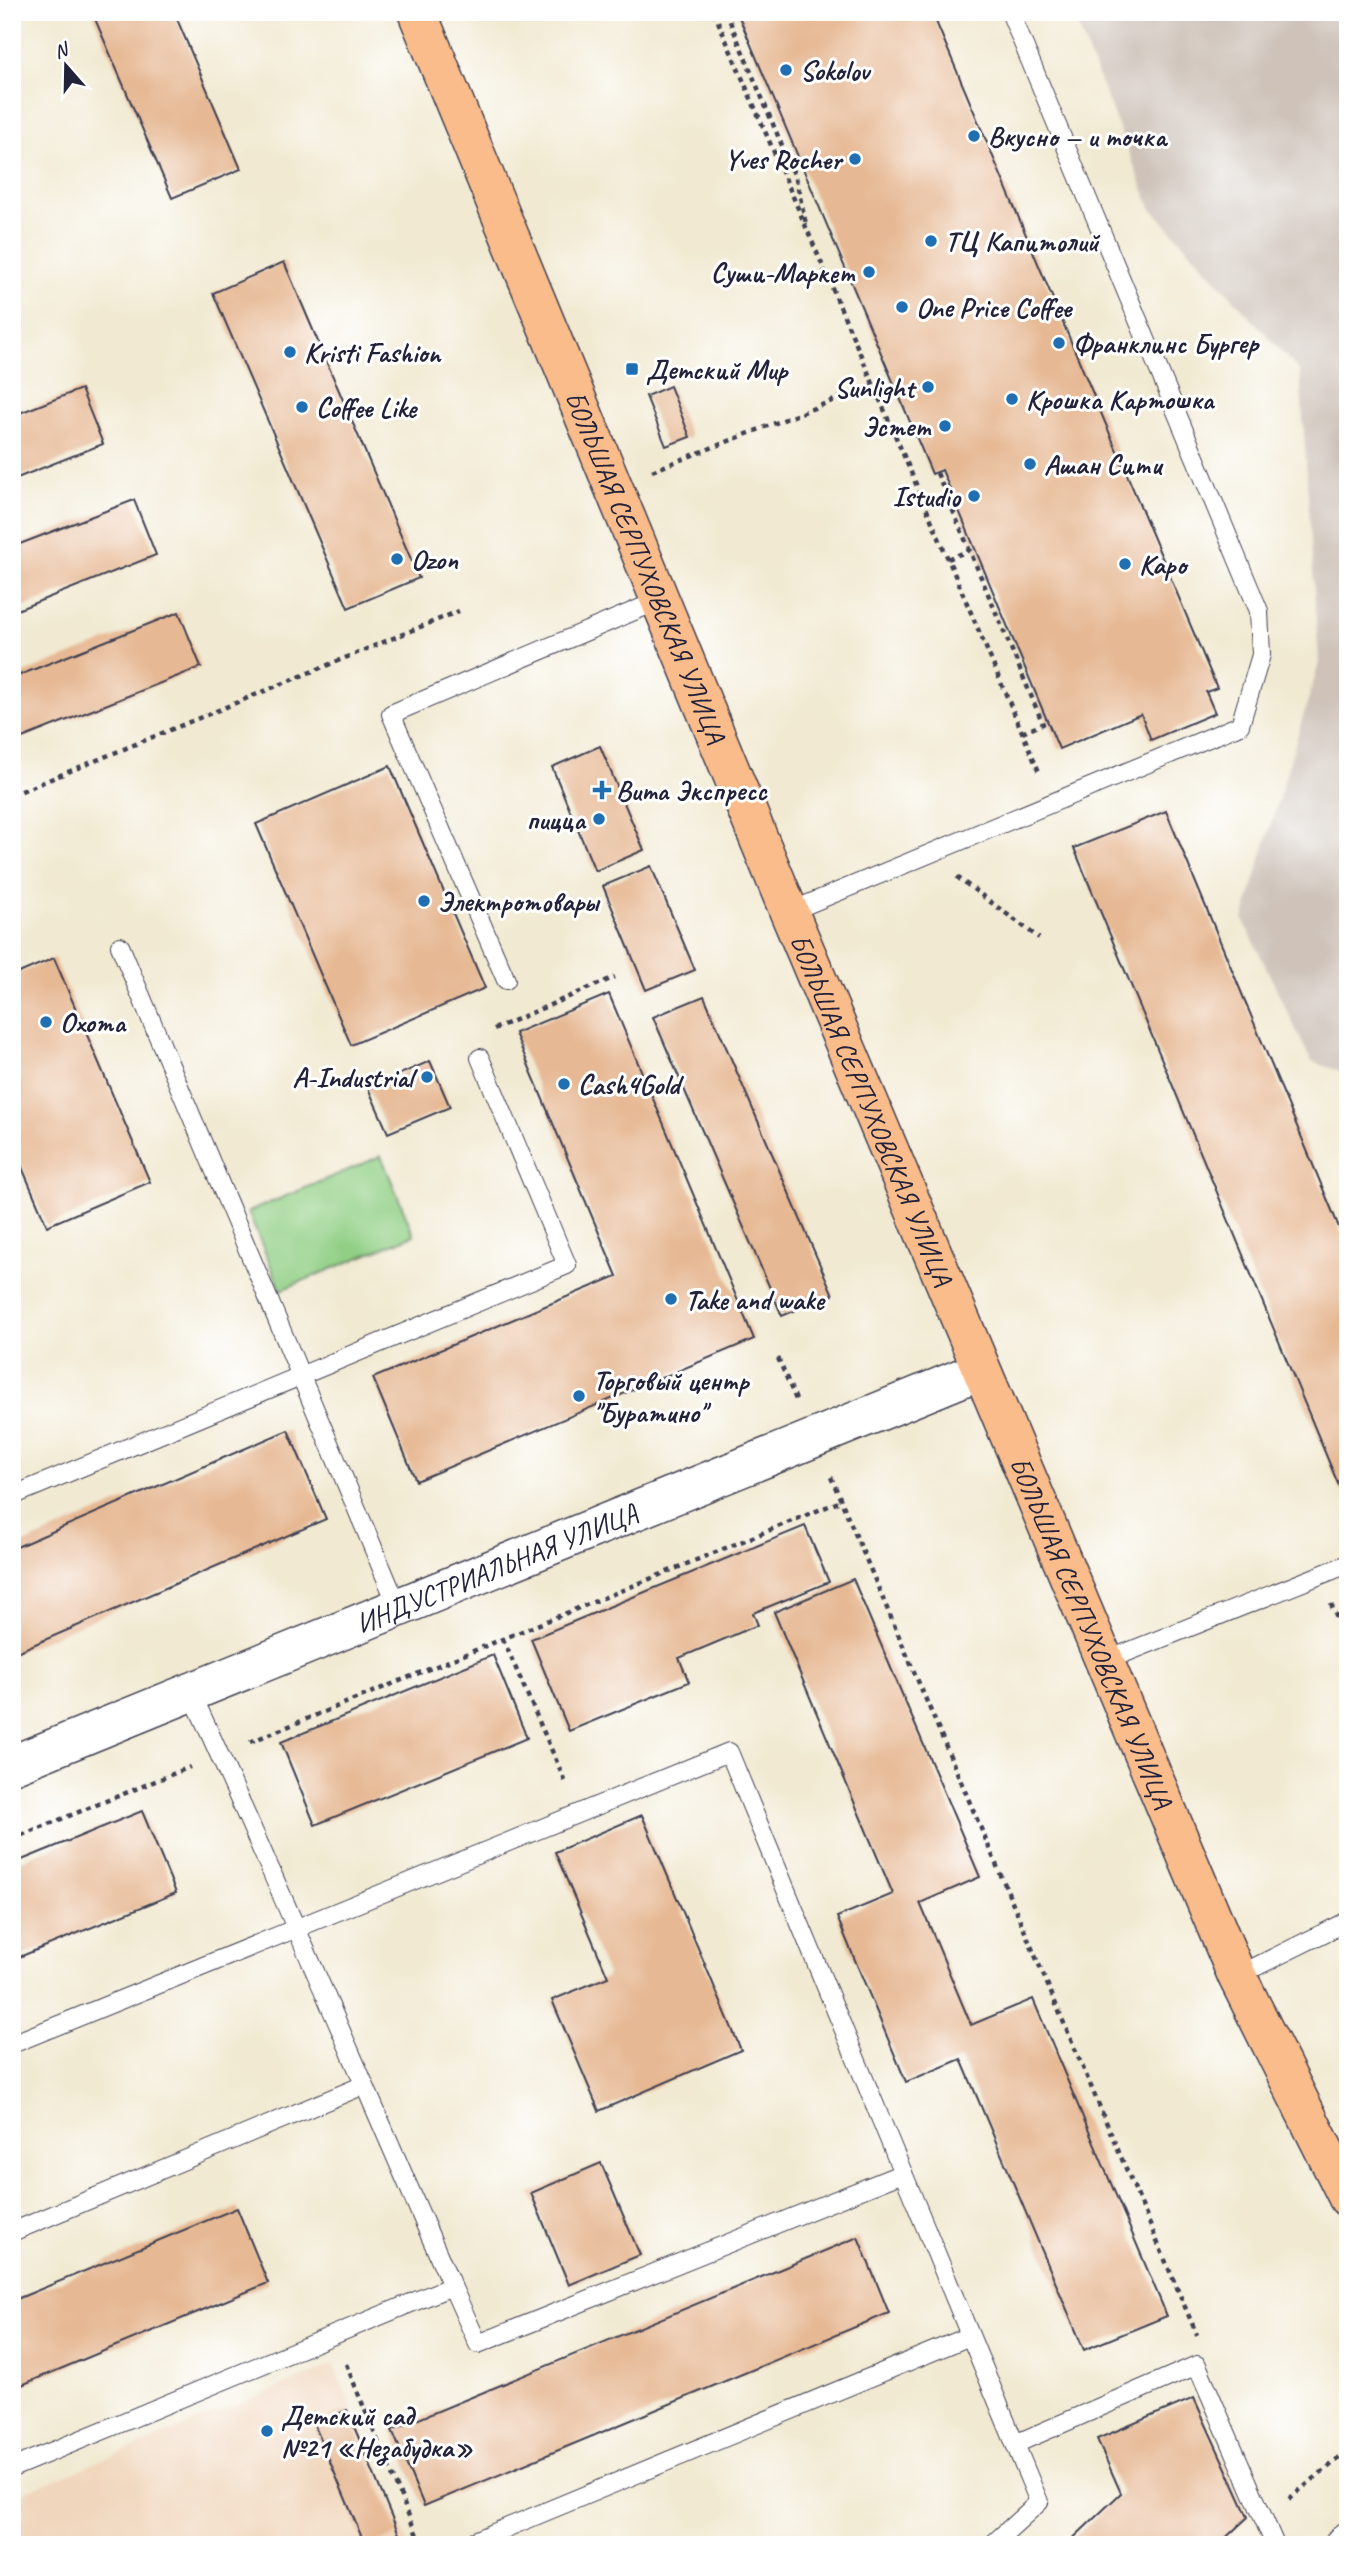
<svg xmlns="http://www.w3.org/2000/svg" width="1360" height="2557" viewBox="0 0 1360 2557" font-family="Caveat,sans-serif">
	<rect width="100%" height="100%" fill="#fff"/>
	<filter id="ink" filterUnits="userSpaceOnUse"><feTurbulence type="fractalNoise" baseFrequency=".0143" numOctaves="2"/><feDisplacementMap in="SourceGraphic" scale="14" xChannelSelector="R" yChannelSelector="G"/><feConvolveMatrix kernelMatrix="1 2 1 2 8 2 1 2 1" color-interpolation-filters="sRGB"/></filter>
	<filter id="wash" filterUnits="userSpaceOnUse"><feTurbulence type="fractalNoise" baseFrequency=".00686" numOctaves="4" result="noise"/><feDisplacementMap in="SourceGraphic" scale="28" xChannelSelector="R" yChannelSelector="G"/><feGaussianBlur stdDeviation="1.57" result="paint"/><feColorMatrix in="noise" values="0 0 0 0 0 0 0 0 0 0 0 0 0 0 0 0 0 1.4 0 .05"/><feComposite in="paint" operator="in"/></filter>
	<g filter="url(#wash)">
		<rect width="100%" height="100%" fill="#f1e9d1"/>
		<polygon fill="#f0d6bc" points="334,2365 409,2545 12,2545 12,2497"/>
		<polygon fill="#cec2b9" points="1072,12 1348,12 1348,1074 1311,1061 1243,919 1319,663 1300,372 1151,208"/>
		<polygon fill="#91cf84" stroke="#5a7860" stroke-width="2" points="381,1156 414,1235 281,1290 248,1212"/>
		<g id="blocks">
			<g fill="#e6b893">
				<polygon points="92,12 174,12 241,169 172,198"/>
				<polygon points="737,12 932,12 1217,688 1206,692 1215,713 1151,740 1141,714 1059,749 942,470 932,474"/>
				<polygon points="284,262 419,578 348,608 213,293"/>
				<polygon points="670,386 690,437 666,446 646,396"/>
				<polygon points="81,389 103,444 12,480 12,416"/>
				<polygon points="134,500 156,555 12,612 12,547"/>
				<polygon points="179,612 201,667 12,742 12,678"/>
				<polygon points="600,746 644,850 595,871 552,767"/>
				<polygon points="390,766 485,988 351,1045 256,824"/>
				<polygon points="1166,811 1348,1249 1348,1488 1341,1491 1074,848"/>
				<polygon points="651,866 695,970 646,990 603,886"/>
				<polygon points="54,958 150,1182 47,1226 12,1144 12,976"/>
				<polygon points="609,994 754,1339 416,1481 373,1378 617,1276 515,1033"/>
				<polygon points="704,996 833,1295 782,1316 653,1017"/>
				<polygon points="430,1061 450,1107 388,1133 368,1088"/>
				<polygon points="288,1430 326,1519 12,1654 12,1549"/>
				<polygon points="805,1526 829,1582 753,1613 758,1625 679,1658 689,1682 569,1731 531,1639"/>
				<polygon points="853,1579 980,1877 920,1903 971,2025 1033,1999 1167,2316 1084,2350 961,2059 906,2082 837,1917 893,1894 774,1612"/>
				<polygon points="493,1655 527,1738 315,1825 281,1742"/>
				<polygon points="142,1811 176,1893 12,1960 12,1864"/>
				<polygon points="642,1815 741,2050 599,2111 552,2000 608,1977 555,1852"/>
				<polygon points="601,2163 640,2255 569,2285 531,2193"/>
				<polygon points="237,2208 268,2283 12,2389 12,2301"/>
				<polygon points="858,2237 889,2313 424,2506 392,2430"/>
				<polygon points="1194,2398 1248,2517 1218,2545 1066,2545 1121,2493 1097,2439"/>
				<polygon points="347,2410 399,2534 373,2545 365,2545 314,2424"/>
			</g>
		</g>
	</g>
	<g filter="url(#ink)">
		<use href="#blocks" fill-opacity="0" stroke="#414052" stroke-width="2"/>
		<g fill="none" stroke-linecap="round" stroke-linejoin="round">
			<g stroke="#414052" stroke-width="20">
				<g id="service">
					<polyline points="789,912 1240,725 1261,655 1259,611 1010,12"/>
					<polyline points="120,946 398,1607"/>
					<polyline points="506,980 391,714 660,600"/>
					<polyline points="12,1496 567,1265 480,1058"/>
					<polyline points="1105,1661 1348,1564"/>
					<polyline points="1237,1976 1348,1921"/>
					<path d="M 12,2044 L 729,1752 L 903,2173 L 478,2344 L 452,2286 C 365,2088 281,1889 191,1692"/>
					<polyline points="903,2173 1039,2502 992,2545"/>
					<polyline points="12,2232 364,2085"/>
					<polyline points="1015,2444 1197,2365 1275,2545"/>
					<polyline points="12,2468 452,2286"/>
					<polyline points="465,2545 970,2336"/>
				</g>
			</g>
			<g stroke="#414052" stroke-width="39">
				<polyline id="minor" points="1343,2545 1348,2540"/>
			</g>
			<g stroke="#414052" stroke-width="41">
				<g id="tertiary">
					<path id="s1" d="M 12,1765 L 981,1370"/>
				</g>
			</g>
			<g stroke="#414052" stroke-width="41">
				<g id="primary">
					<path id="s2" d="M 417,12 L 789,912 L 1237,1976 L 1348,2198"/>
				</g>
			</g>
			<g stroke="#414052" stroke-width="4.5" stroke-dasharray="5 5" stroke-linecap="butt">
				<polyline points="714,12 1040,774"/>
				<polyline points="726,12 796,179 806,224"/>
				<polyline points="652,471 873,385"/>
				<polyline points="937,473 1043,724 1022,733"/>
				<polyline points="948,559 970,550"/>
				<polyline points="12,795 459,611"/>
				<polyline points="957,877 1039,938"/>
				<polyline points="494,1029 615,977"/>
				<polyline points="778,1358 797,1402"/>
				<polyline points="831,1477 1197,2335"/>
				<polyline points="1331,1604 1348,1645"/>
				<polyline points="503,1639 566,1783"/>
				<polyline points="250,1742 841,1501"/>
				<polyline points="12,1839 190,1767"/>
				<polyline points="346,2364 421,2545"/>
				<polyline points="1289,2499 1348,2451"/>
			</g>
			<use href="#service" stroke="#fff" stroke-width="18"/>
			<use href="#minor" stroke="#fff" stroke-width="37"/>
			<use href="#tertiary" stroke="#fff" stroke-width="38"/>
			<use href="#primary" stroke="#fabc8b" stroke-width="38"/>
		</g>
	</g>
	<g fill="#1f6fb2" stroke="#fff" stroke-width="2.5">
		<circle cx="786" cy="70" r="7"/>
		<circle cx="974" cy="136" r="7"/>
		<circle cx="855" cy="159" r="7"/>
		<circle cx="931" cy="241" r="7"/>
		<circle cx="869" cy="272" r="7"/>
		<circle cx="902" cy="307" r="7"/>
		<circle cx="1059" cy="343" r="7"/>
		<circle cx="290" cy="352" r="7"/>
		<rect x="625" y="362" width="14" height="14" rx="3.5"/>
		<circle cx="928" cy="387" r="7"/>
		<circle cx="1012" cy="399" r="7"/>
		<circle cx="302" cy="407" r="7"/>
		<circle cx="945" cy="426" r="7"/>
		<circle cx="1030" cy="464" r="7"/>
		<circle cx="974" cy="496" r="7"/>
		<circle cx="397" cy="559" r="7"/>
		<circle cx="1125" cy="564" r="7"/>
		<path d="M598.5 779.5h7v7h7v7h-7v7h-7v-7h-7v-7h7z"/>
		<circle cx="599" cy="819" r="7"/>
		<circle cx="424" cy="901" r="7"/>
		<circle cx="46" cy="1022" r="7"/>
		<circle cx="427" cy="1077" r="7"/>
		<circle cx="564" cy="1084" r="7"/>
		<circle cx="671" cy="1299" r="7"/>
		<circle cx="579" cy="1396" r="7"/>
		<circle cx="267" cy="2431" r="7"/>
	</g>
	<g text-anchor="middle" stroke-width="6" stroke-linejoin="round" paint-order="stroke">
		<g font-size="28" font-weight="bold" fill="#22223b" stroke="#fff" text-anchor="start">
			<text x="800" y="80">Sokolov</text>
			<text x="988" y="146">Вкусно — и точка</text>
			<text x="841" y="169" text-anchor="end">Yves Rocher</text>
			<text x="945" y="251">ТЦ Капитолий</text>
			<text x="855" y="282" text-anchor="end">Суши-Маркет</text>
			<text x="916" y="317">One Price Coffee</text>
			<text x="1073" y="353">Франклинс Бургер</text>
			<text x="304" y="362">Kristi Fashion</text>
			<text x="646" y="379">Детский Мир</text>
			<text x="914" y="397" text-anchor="end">Sunlight</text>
			<text x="1026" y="409">Крошка Картошка</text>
			<text x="316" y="417">Coffee Like</text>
			<text x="931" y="436" text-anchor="end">Эстет</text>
			<text x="1044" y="474">Ашан Сити</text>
			<text x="960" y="506" text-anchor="end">Istudio</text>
			<text x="411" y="569">Ozon</text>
			<text x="1139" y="574">Каро</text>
			<text x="616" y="800">Вита Экспресс</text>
			<text x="585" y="829" text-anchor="end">пицца</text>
			<text x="438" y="911">Электротовары</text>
			<text x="60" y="1032">Охота</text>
			<text x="413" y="1087" text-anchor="end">A-Industrial</text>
			<text x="578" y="1094">Cash4Gold</text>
			<text x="685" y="1309">Take and wake</text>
			<text x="593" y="1390">Торговый центр<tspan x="593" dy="32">"Буратино"</tspan></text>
			<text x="281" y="2425">Детский сад<tspan x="281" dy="32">№21 «Незабудка»</tspan></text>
		</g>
		<g font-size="28" fill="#22223b" stroke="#fff">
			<text dy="10" stroke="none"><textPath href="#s2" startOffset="600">БОЛЬШАЯ СЕРПУХОВСКАЯ УЛИЦА</textPath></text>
			<text dy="10" stroke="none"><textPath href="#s2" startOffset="1188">БОЛЬШАЯ СЕРПУХОВСКАЯ УЛИЦА</textPath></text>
			<text dy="10" stroke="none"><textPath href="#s1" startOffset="523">ИНДУСТРИАЛЬНАЯ УЛИЦА</textPath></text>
			<text dy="10" stroke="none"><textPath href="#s2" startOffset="1755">БОЛЬШАЯ СЕРПУХОВСКАЯ УЛИЦА</textPath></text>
		</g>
	</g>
	<rect width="1360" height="2557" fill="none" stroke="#fff" stroke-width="42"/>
	<g transform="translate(66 66) rotate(340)" stroke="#ffffff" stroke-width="5" paint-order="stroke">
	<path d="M0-5L12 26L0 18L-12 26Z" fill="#22223b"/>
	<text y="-10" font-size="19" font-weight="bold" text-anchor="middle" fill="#22223b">N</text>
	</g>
</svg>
